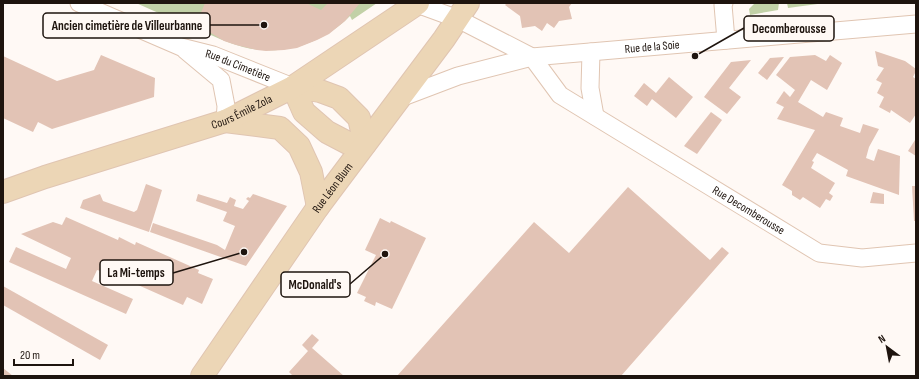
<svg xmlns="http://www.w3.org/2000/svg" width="919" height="379" viewBox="0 0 919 379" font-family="'Sofia Sans Condensed',sans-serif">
	<rect width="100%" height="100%" fill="#fff9f5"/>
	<g fill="#c2d1a7">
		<path d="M 136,3 L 377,3 L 352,20 L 350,16 C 322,44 282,57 243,47 C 228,43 213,36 198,29 C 177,21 156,12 136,3 Z"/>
		<polygon points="755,3 779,3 778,10 750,15 749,9"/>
		<polygon points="787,3 825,3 788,8"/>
	</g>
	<g fill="#e2c3b5">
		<polygon points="205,3 306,3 321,10 328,3 360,3 345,21 329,34 317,40 297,48 284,50 266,51 257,50 236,45 224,41 206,30 197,22"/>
		<polygon points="507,3 572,3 569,7 572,19 559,21 554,28 547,23 542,31 535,26 522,28 520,16 505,5"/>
		<polygon points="875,51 905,61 916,69 916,71 913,77 916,79 916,114 910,123 891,110 890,113 879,107 884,97 877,93 882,83 876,80 884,68 878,66"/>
		<polygon points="101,55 155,78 154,97 52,129 38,122 33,132 3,118 3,56 57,81 94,70"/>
		<polygon points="815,55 826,61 830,55 842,63 827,90 811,80 798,102 823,117 826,112 843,118 840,126 860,133 863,124 879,129 869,147 866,158 874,161 878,149 900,156 899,195 846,176 848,170 817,153 812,161 814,162 811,168 835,183 829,193 833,196 830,201 826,199 820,208 803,197 800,200 792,195 792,191 782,185 815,130 777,119 784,107 776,103 784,91 790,97 795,90 776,75 790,57"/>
		<polygon points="784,57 767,80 758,73 770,58"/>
		<polygon points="751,60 729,88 741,97 727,114 704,97 731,62"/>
		<polygon points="669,77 693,97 676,118 652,99 647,106 634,96 644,83 656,93"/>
		<polygon points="711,112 722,120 697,154 684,146"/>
		<polygon points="915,140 916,141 916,156 908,151"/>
		<polygon points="146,184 162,190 149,232 80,208 83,200 100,194 103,201 134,212 137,210"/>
		<polygon points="912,186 916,186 916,221 914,221"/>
		<polygon points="628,187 710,260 722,247 729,253 621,376 397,376 534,222 569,253"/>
		<polygon points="873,192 884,194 884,204 870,203"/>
		<polygon points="198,194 227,203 230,197 236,200 234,206 243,209 249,201 246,199 248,197 250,198 253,194 287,206 246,266 150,232 153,223 217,245 225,250 235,226 223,221 227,212 196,201"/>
		<polygon points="66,217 118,240 119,237 135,245 136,242 199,270 198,273 213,279 202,304 187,297 183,305 120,277 123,273 107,266 104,272 97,270 92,281 133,299 126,314 9,262 16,247 66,269 71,258 21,234 53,222 62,225"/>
		<polygon points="380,218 390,223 391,221 426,238 392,309 376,302 375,306 364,301 366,297 357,293 376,255 365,250"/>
		<polygon points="3,286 108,345 100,360 3,305"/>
		<polygon points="312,334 319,340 312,348 344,376 293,376 289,372 308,351 302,345"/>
		<polygon points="3,368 13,376 3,376"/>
	</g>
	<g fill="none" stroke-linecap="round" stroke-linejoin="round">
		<g stroke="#e0c5b2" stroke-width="19">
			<g id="minor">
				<path id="s1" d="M 79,3 L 181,47 L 213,55 L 293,87"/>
				<polyline points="724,3 723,5 726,40"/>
				<path id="s2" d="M 417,4 L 458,19 L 532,57 L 560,95 L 819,253 L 862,258 L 916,253"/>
				<polyline points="185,50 221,80 226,106 225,121"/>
				<polyline points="591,52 590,88 595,116"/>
				<path id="s3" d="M 400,98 L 458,76 L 532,57 L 916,24"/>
			</g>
		</g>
		<g stroke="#e0c5b2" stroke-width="24">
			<g id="secondary">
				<polygon points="293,87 320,91 339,98 359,118 365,144 348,143 327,132 304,112"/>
				<polyline points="225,121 280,128 299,146 311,172 318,207"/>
				<path id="s4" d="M 3,192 L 45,177 L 225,121 L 293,87 L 418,3"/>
				<path id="s5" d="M 202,376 L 318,207 L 444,39 L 468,3"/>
			</g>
		</g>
		<use href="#minor" stroke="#fff" stroke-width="17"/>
		<use href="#secondary" stroke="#ecd6b6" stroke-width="22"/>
	</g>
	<g text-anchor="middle" stroke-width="3" stroke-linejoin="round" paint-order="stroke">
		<g font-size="12" fill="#1e140e" stroke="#fff9f5">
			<text dy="4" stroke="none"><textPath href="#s3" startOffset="259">Rue de la Soie</textPath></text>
			<text dy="4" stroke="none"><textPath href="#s1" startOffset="171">Rue du Cimetière</textPath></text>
			<text dy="4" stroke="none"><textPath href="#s4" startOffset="252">Cours Émile Zola</textPath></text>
			<text dy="4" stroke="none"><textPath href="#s5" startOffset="229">Rue Léon Blum</textPath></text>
			<text dy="4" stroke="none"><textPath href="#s2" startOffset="395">Rue Decomberousse</textPath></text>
		</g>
	</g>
	<path fill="none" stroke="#1e140e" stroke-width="1.5" d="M264 25L210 25M695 56L744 28M244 252L173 273M385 254L350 284"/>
	<g fill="#1e140e" stroke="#fff9f5" stroke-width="1.5">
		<circle cx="264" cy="25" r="4"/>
		<circle cx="695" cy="56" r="4"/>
		<circle cx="244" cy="252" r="4"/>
		<circle cx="385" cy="254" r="4"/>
	</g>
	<g fill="#fff9f5" stroke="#1e140e" stroke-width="1.5">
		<rect x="43" y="13" width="167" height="25" rx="4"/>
		<rect x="744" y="16" width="90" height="25" rx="4"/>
		<rect x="100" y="260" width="73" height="25" rx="4"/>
		<rect x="281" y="272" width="69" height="25" rx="4"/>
	</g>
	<g font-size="13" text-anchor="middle" font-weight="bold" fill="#1e140e">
		<text x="127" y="30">Ancien cimetière de Villeurbanne</text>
		<text x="789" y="33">Decomberousse</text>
		<text x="136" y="277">La Mi-temps</text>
		<text x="315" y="289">McDonald's</text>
	</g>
	<rect width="919" height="379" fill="none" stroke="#1e140e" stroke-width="8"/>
	<g transform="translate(887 347) rotate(328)" stroke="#fff9f5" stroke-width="3" paint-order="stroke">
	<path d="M0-3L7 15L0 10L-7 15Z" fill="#1e140e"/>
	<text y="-6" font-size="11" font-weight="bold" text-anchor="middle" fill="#1e140e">N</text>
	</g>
	<path d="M14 359v6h59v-6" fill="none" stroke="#1e140e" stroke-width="2"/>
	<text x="20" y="359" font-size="12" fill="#1e140e" stroke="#fff9f5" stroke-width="3" paint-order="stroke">20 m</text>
</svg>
